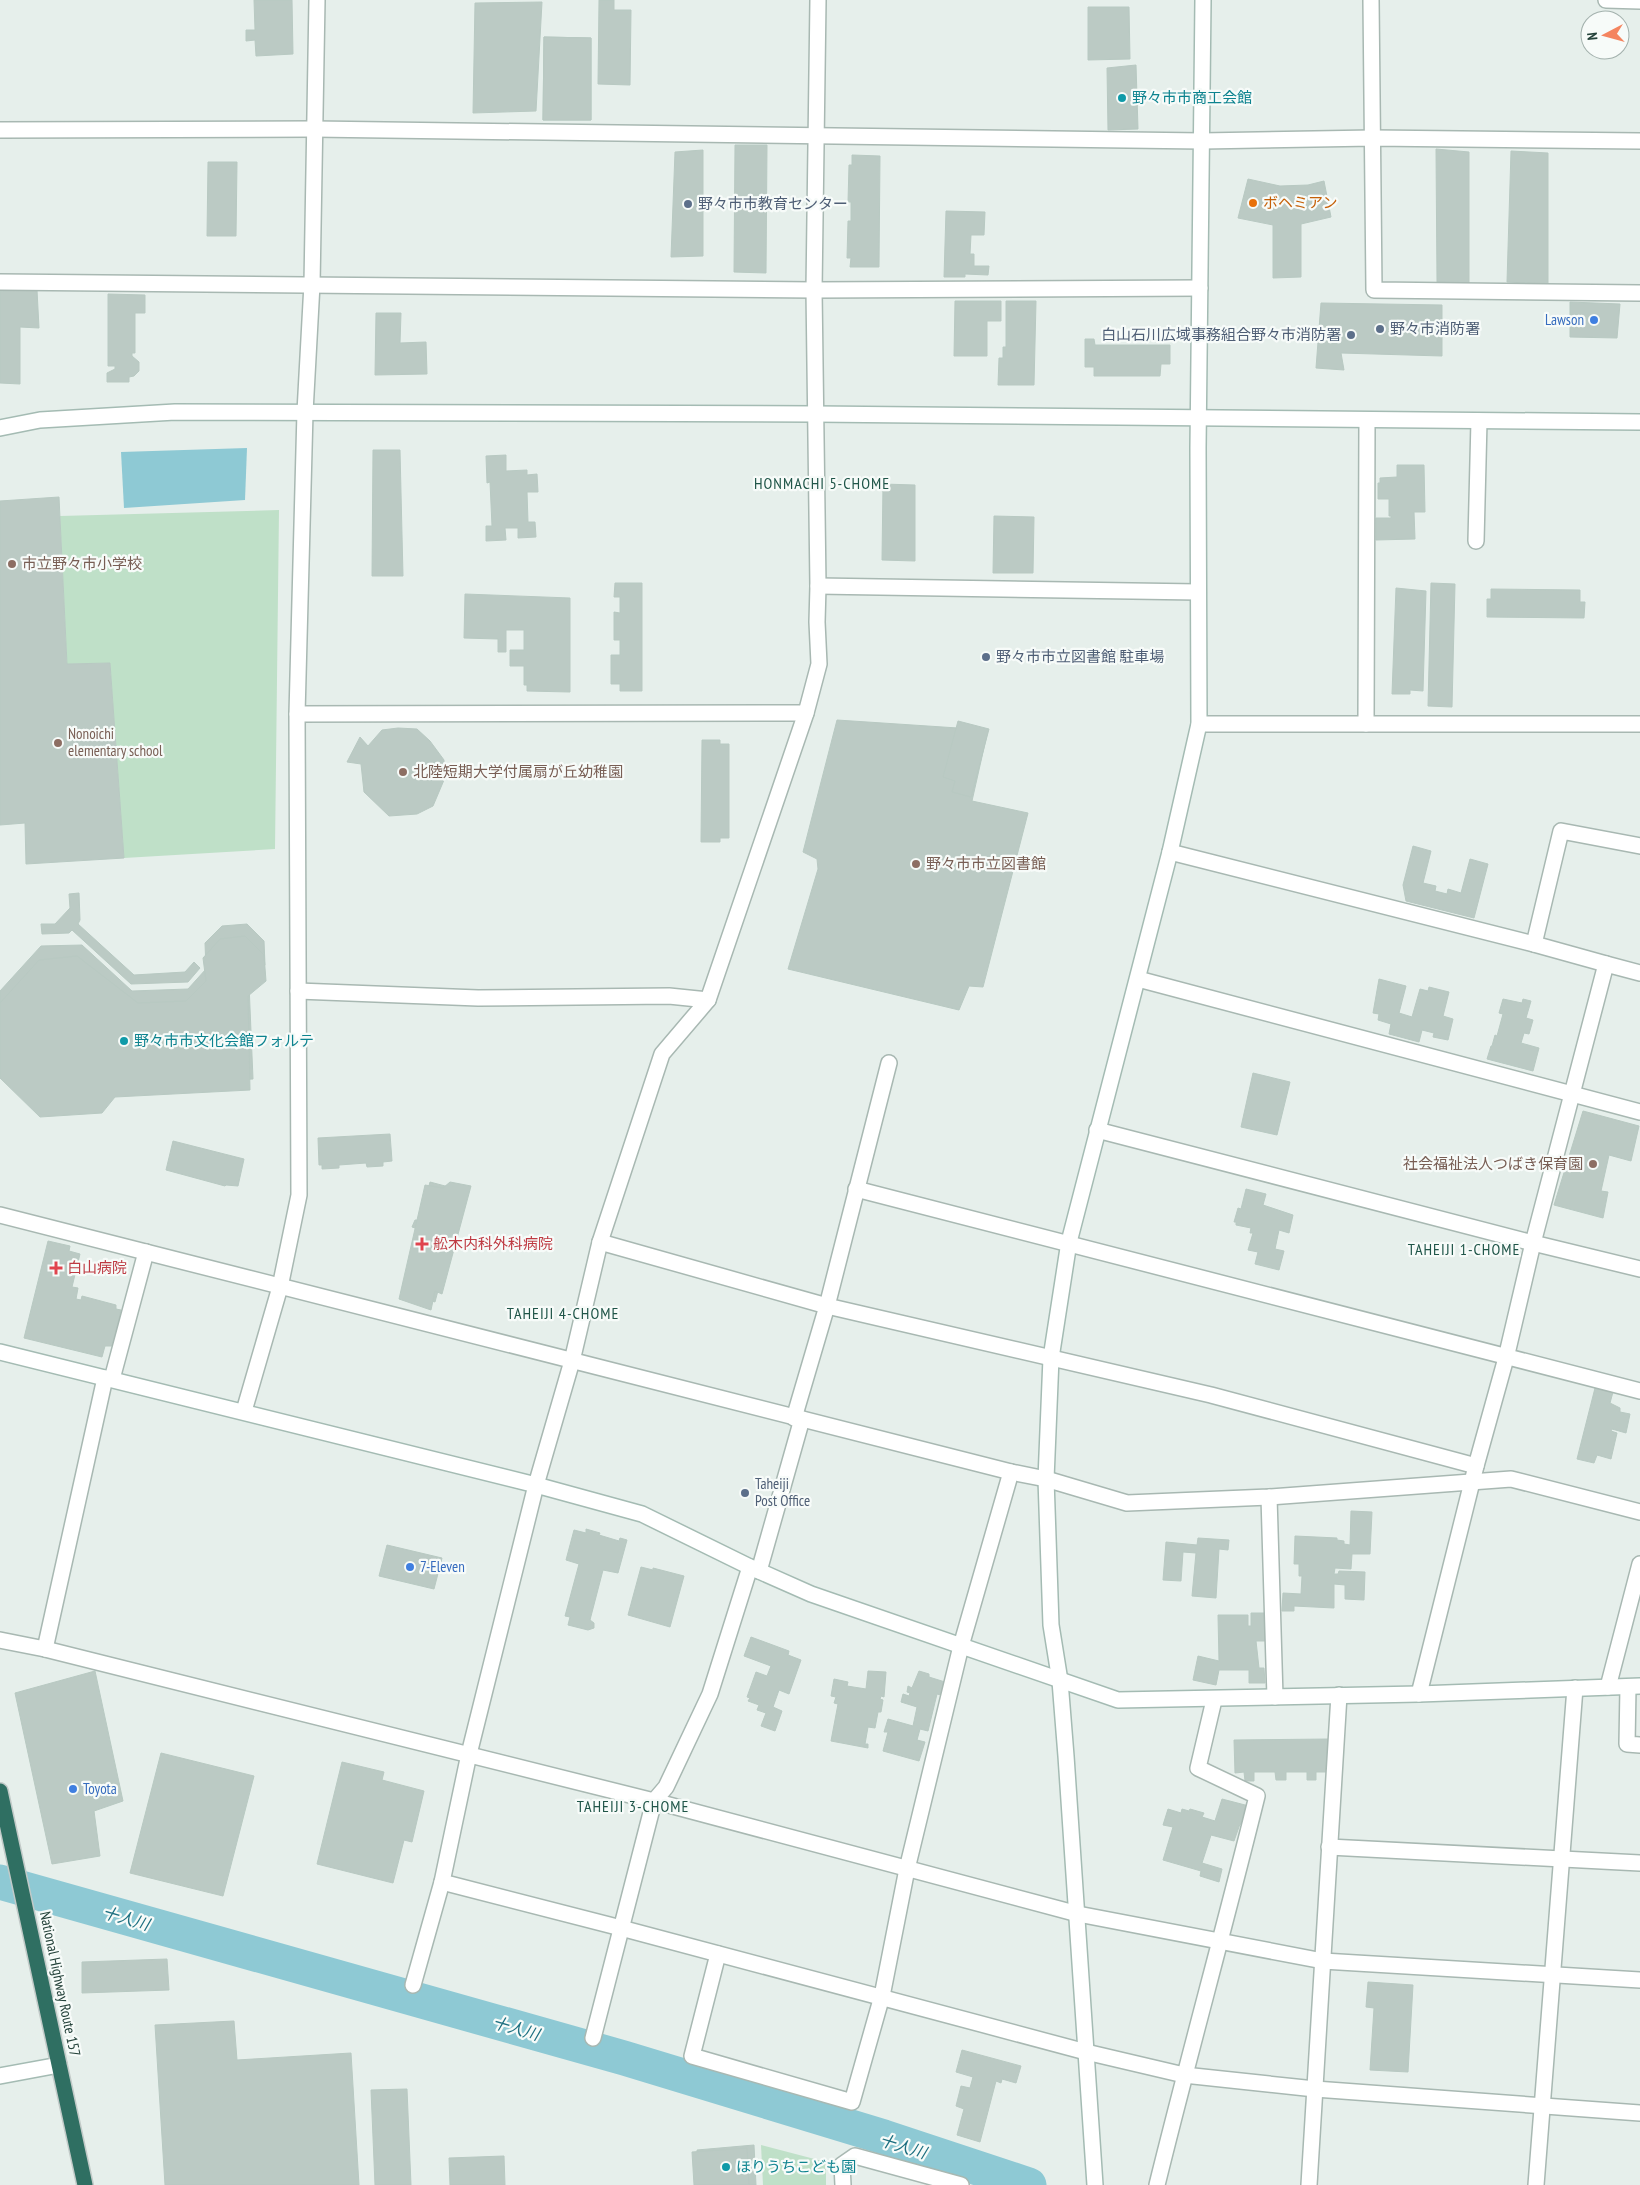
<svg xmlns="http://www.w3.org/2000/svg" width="1640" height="2185" viewBox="0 0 1640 2185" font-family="'PT Sans Narrow','Noto Sans JP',sans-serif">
	<rect width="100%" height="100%" fill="#e6efeb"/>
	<g fill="#bfe0c8">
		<polygon points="279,510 275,849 124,858 110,663 67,664 60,516"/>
		<polygon points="761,2145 826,2162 826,2185 763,2185"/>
	</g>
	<polygon fill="#8ec9d4" points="247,448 245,500 124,508 121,452"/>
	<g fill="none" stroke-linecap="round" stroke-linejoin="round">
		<polyline stroke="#8ec9d4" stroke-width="35" points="0,1882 624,2058 884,2137 1029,2185"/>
	</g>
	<g fill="#bbcac4" stroke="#b8c9c2">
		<polygon points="254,0 292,0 293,54 256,56 255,40 246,41 246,30 255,30"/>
		<polygon points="599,0 614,0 614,10 631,10 630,85 598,84"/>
		<polygon points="542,2 536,111 473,113 475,3"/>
		<polygon points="1088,7 1129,7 1130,59 1088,60"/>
		<polygon points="544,37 591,38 591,120 543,120"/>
		<polygon points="544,37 591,38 591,120 543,120"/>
		<polygon points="1136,65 1138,129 1108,130 1107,68"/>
		<polygon points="735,145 767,145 766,273 734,272"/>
		<polygon points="1436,149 1469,152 1469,284 1437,282"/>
		<polygon points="703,150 703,256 671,257 675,152"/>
		<polygon points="1511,151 1548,153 1548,284 1507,282"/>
		<polygon points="852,155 880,156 879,267 850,267 851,258 847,258 848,221 851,221 851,202 848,202 849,165 852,165"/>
		<polygon points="208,162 237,162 236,236 207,236"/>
		<polygon points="1248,179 1280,186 1308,185 1324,181 1331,217 1301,224 1301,277 1273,278 1273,225 1238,218"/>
		<polygon points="946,211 985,212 984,235 971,235 970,254 974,254 974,266 989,266 988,275 965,274 965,277 944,277"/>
		<polygon points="37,290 39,328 20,327 20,384 0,383 0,291"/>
		<polygon points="108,294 145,295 145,313 135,313 135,353 132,353 132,356 139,362 139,371 134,376 129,377 129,382 107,382 107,373 115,369 115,366 108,366"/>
		<polygon points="955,301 1001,301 1001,321 987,321 987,356 954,356"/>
		<polygon points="1006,301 1036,301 1034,385 998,385 999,358 1003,358 1003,347 1006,347"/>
		<polygon points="1570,302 1620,304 1617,338 1570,337"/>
		<polygon points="1321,303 1442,305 1442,356 1341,353 1344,370 1316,368"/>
		<polygon points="376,313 401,313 400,343 426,342 427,374 375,375"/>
		<polygon points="1085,339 1094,339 1095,345 1170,345 1170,364 1161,364 1160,376 1094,376 1094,367 1085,367"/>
		<polygon points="373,450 400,450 403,576 372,576"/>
		<polygon points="506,455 506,471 527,470 527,475 537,474 538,492 527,492 528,522 535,522 536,537 518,538 518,528 505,528 506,540 486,541 486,526 492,526 490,482 487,483 486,456"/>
		<polygon points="1397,465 1424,465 1425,512 1414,512 1415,539 1376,540 1376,518 1391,518 1391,516 1389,516 1389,499 1378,499 1378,483 1380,483 1380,478 1397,477"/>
		<polygon points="883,484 915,485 915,561 882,560"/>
		<polygon points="59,497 67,664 110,663 124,858 26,864 25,823 0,825 0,501"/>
		<polygon points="994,516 1034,517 1033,573 993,573"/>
		<polygon points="615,583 642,583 642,691 620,691 620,684 611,684 611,655 620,655 620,640 614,640 614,612 620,613 620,597 614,597"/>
		<polygon points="1431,583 1455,584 1452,707 1428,706"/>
		<polygon points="1396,588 1426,591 1423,691 1410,690 1410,694 1392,694"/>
		<polygon points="1491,589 1580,590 1580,602 1585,602 1584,618 1487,617 1487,599 1491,599"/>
		<polygon points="465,594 570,598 570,692 527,691 527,685 524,685 524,666 510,666 510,650 524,650 524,630 506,630 506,652 498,652 498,639 464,638"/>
		<polygon points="837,720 988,730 972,801 1028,813 983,987 969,986 959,1010 788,969 818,869 817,859 803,852"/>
		<polygon points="958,721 989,729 971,797 952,792 955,781 943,777"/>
		<polygon points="398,728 417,729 430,741 444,760 444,780 433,806 417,814 389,816 364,792 361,764 347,762 360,737 368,746 382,730"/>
		<polygon points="702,740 720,740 720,744 729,744 729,838 720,838 720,842 701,842"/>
		<polygon points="1413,846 1431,851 1423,883 1436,886 1435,891 1447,894 1448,889 1461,893 1470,859 1488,864 1474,918 1406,901 1403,885"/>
		<polygon points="79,893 80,920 78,924 134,975 185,972 194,962 200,968 188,982 131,984 72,930 69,933 42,934 41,924 55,924 70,908 69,894"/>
		<polygon points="247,924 264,941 265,965 249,984 253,1079 103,1086 87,1103 50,1105 0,1060 0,991 41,946 82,945 132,991 188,989 206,969 205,943 222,926"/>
		<polygon points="245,936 264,955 266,981 248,996 250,1090 115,1097 102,1113 40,1117 0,1078 0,1003 39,960 77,956 138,1003 186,1001 206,981 203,958 220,939"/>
		<polygon points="1379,979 1406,986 1399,1013 1412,1017 1420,989 1428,991 1429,987 1449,992 1443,1016 1453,1019 1448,1040 1433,1037 1434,1033 1422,1030 1419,1042 1389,1034 1391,1024 1378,1020 1379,1014 1373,1013"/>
		<polygon points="1503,999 1522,1003 1523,999 1531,1001 1526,1018 1533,1020 1529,1034 1524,1033 1521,1043 1539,1048 1533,1071 1487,1059 1491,1046 1492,1046 1495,1035 1497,1036 1503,1014 1499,1013"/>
		<polygon points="1253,1073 1290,1082 1277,1135 1241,1127"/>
		<polygon points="1583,1111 1639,1126 1631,1161 1609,1155 1601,1191 1608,1192 1603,1218 1554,1205"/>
		<polygon points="390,1134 392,1161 383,1162 383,1166 367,1167 366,1163 339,1165 339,1168 322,1169 322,1165 319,1165 318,1138"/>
		<polygon points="173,1141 244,1159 238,1186 226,1185 225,1186 166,1170"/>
		<polygon points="430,1182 464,1191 435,1302 419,1297 414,1300 410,1296 401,1293 418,1229 412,1227 415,1220 420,1220"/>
		<polygon points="450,1182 471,1186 442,1294 435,1291 431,1310 399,1299 425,1185 443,1188"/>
		<polygon points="1246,1189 1266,1194 1263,1205 1293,1215 1289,1233 1279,1230 1275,1249 1284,1251 1279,1270 1255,1264 1258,1252 1248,1250 1253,1233 1250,1233 1251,1228 1236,1225 1236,1222 1234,1222 1238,1208 1241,1209"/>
		<polygon points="48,1241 70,1246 69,1251 80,1254 72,1287 78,1288 76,1299 81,1300 82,1296 116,1305 116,1309 121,1310 113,1346 105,1346 102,1357 24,1338"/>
		<polygon points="1595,1388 1613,1392 1610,1403 1620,1408 1620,1412 1630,1414 1626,1433 1612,1429 1611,1431 1617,1433 1611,1459 1597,1455 1594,1463 1577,1459"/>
		<polygon points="1351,1511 1372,1512 1370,1554 1352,1554 1351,1569 1335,1568 1334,1574 1338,1574 1339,1571 1365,1572 1364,1600 1345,1599 1345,1585 1334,1584 1334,1608 1294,1606 1294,1611 1282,1611 1283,1593 1301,1594 1302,1576 1299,1576 1299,1564 1294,1564 1295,1536 1337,1538 1337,1540 1344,1541 1344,1544 1350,1545"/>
		<polygon points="586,1529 600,1533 599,1535 619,1541 620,1538 627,1540 618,1573 603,1570 590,1620 594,1623 594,1628 588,1630 568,1625 570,1617 565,1616 579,1564 566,1560 574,1530 586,1533"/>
		<polygon points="1198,1538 1229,1540 1228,1550 1219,1549 1216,1598 1192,1596 1196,1553 1183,1552 1181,1581 1163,1580 1166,1542 1197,1545"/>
		<polygon points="387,1545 442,1558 434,1589 379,1576"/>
		<polygon points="641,1567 653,1570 653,1568 684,1576 670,1627 628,1615"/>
		<polygon points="1251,1613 1265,1613 1266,1641 1256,1641 1259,1668 1264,1668 1265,1683 1249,1683 1249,1670 1219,1670 1216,1685 1193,1680 1198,1656 1219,1661 1218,1615 1248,1615 1248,1626 1251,1626"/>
		<polygon points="751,1637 789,1651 788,1655 801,1660 789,1694 779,1690 773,1707 782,1711 775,1731 761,1726 766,1713 757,1710 759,1705 748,1701 750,1698 747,1697 756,1672 767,1676 771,1666 744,1656"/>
		<polygon points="95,1671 123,1801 94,1811 100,1856 52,1864 15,1693"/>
		<polygon points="868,1671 886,1672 884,1697 881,1696 880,1699 883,1700 881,1712 878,1712 875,1728 868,1727 865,1744 868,1744 868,1748 831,1741 838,1704 834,1703 836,1697 831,1696 834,1679 848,1682 847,1686 866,1689"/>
		<polygon points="919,1671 929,1674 929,1677 945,1682 941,1695 937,1694 928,1731 920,1729 917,1740 925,1742 919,1761 883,1751 888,1732 884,1732 888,1719 913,1726 917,1707 901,1702 903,1694 909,1696 910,1693 907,1692 908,1686 912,1688"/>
		<polygon points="1328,1739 1328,1772 1316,1772 1316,1780 1307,1780 1307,1772 1286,1772 1286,1780 1276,1780 1275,1772 1254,1772 1254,1781 1245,1781 1244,1772 1235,1773 1234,1740"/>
		<polygon points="161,1753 254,1776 223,1896 130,1873"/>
		<polygon points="342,1762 384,1772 382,1780 424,1791 412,1842 404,1840 393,1883 317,1864"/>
		<polygon points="1222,1799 1249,1806 1243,1825 1240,1824 1234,1841 1211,1835 1202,1863 1222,1869 1219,1882 1200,1876 1201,1871 1163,1860 1173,1827 1163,1825 1168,1809 1181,1813 1182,1809 1189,1811 1190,1809 1204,1813 1202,1817 1215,1821"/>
		<polygon points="167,1959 169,1990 82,1993 82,1962"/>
		<polygon points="1368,1982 1413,1985 1408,2072 1370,2070 1374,2008 1366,2007"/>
		<polygon points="234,2021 237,2060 351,2053 359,2185 165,2185 155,2025"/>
		<polygon points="962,2050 1021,2066 1016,2083 1002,2079 1001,2083 996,2081 980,2142 957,2135 964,2109 956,2106 961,2086 970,2088 973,2077 956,2072"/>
		<polygon points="407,2089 411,2185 375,2185 371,2090"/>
		<polygon points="754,2145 756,2185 699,2185 697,2150"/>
		<polygon points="747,2148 749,2185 694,2185 692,2152"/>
		<polygon points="504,2156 505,2185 450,2185 449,2158"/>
	</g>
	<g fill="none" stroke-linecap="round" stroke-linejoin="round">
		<g stroke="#a8b8b2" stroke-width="18">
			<g id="street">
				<polyline points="818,0 814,290 818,586 817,622 819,664 806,713 708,1000 662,1054 600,1242 572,1361 536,1485 469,1754 442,1882 621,1928 1086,2052 1184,2075 1315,2089 1640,2113"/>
				<polyline points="1371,0 1374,290 1640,293"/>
				<polyline points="1606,0 1640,1"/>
				<polyline points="0,130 314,129 1202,141 1373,138 1640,141"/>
				<polyline points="0,282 814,290 1200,288"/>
				<polyline points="1476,541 1479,421"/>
				<polyline points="818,586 1198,592"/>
				<polyline points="297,714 806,713"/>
				<polyline points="1199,724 1640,724"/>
				<polyline points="1366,724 1367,420"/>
				<polyline points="1170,852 1534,944"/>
				<polyline points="1606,964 1534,944 1561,831 1640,846"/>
				<polyline points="1138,979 1640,1112"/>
				<polyline points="298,991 478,998 669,996 708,1000"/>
				<polyline points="1097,1130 1533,1243 1640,1269"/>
				<polyline points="856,1189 1640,1391"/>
				<polyline points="0,1215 1011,1472 1046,1479 1127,1503 1269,1497 1511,1479 1640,1512"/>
				<polyline points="600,1242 827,1306 1211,1395 1476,1466"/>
				<polyline points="112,1379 146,1252"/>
				<polyline points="244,1411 280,1287 299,1195 297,714 305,412 312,284 317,0"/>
				<polyline points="794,1418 827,1306 889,1063"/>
				<polyline points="1269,1497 1275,1697"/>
				<polyline points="759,1571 802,1419"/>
				<polyline points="0,1640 45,1649 654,1801 1078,1914 1323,1961 1640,1980"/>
				<polyline points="45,1649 105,1378"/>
				<polyline points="1608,1687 1640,1564"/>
				<polyline points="1628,1687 1627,1744 1640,1745"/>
				<polyline points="1419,1694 1476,1466 1506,1358 1533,1243 1606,964 1640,973"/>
				<polyline points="1329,1847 1640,1863"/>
				<polyline points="718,1954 692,2056 852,2102 882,1996 907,1869 961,1646 1011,1472"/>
				<polyline points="413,1985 442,1882"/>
				<polyline points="593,2038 654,1801 666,1787 710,1694 750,1567"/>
				<polyline points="843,2185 842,2165 855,2156 961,2185"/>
				<path d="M 1157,2185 C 1189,2055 1225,1926 1257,1796 L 1198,1768 L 1214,1700"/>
				<polyline points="1309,2185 1339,1695"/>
				<polyline points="1536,2185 1575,1688"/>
			</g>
		</g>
		<g stroke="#a4bbb3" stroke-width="18">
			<g id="secondary">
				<polyline points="0,428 40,420 175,412 815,414 1640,422"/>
				<polyline points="0,1352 536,1485 642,1514 750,1567 811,1594 1118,1700 1419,1694 1640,1686"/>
				<polyline points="0,2076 59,2065"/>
				<polyline points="1095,2185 1066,1756 1060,1681 1051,1625 1046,1479 1051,1358 1069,1242 1170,852 1199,724 1198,448 1203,0"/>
			</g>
		</g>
		<g stroke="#c2cac8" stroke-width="18">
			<polyline id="highway" points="0,1791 85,2185"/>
		</g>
		<use href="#street" stroke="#fff" stroke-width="15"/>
		<use href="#secondary" stroke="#fff" stroke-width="15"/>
		<use href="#highway" stroke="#2f6f62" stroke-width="15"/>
	</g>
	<g fill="#0f9aa8" stroke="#f7fbf9" stroke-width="2">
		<circle cx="1122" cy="98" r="5"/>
		<circle cx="124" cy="1041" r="5"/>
		<circle cx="726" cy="2167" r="5"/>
	</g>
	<circle fill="#e8710a" stroke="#f7fbf9" stroke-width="2" cx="1253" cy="203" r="5"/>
	<g fill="#5c6f8a" stroke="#f7fbf9" stroke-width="2">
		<circle cx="688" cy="204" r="5"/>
		<circle cx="1380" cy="329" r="5"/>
		<circle cx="1351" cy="335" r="5"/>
		<circle cx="986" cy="657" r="5"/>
		<circle cx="745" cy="1493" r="5"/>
	</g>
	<g fill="#3f7fe0" stroke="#f7fbf9" stroke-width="2">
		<circle cx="1594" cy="320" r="5"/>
		<circle cx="410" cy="1567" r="5"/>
		<circle cx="73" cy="1789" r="5"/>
	</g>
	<g fill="#8d6e63" stroke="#f7fbf9" stroke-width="2">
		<circle cx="12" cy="564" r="5"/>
		<circle cx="58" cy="743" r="5"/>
		<circle cx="403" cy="772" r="5"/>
		<circle cx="916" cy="864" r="5"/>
		<circle cx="1593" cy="1164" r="5"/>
	</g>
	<g fill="#e0444e" stroke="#f7fbf9" stroke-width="2">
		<path d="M419.5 1236.5h5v5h5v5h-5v5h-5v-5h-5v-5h5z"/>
		<path d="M53.5 1260.5h5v5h5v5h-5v5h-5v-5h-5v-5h5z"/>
	</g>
	<g text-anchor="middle" stroke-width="4.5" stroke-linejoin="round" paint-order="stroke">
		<g font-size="15" fill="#0d838f" stroke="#f7fbf9" text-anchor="start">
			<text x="1132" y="103">野々市市商工会館</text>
			<text x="134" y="1046">野々市市文化会館フォルテ</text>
			<text x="736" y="2172">ほりうちこども園</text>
		</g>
		<g font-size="15" fill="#c56008" stroke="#f7fbf9" text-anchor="start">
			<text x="1263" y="208">ボヘミアン</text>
		</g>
		<g font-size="15" fill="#4e5e75" stroke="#f7fbf9" text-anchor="start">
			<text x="698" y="209">野々市市教育センター</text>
			<text x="1390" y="334">野々市消防署</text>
			<text x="1341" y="340" text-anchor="end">白山石川広域事務組合野々市消防署</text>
			<text x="996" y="662">野々市市立図書館 駐車場</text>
			<text x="755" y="1489">Taheiji<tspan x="755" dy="17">Post Office</tspan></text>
		</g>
		<g font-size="15" fill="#366cbe" stroke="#f7fbf9" text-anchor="start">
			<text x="1584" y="325" text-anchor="end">Lawson</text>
			<text x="420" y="1572">7-Eleven</text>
			<text x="83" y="1794">Toyota</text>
		</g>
		<g font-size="15" fill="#785e54" stroke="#f7fbf9" text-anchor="start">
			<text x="22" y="569">市立野々市小学校</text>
			<text x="68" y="739">Nonoichi<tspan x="68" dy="17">elementary school</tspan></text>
			<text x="413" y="777">北陸短期大学付属扇が丘幼稚園</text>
			<text x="926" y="869">野々市市立図書館</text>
			<text x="1583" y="1169" text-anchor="end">社会福祉法人つばき保育園</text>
		</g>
		<g font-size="15" fill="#be3a42" stroke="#f7fbf9" text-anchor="start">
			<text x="433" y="1249">舩木内科外科病院</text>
			<text x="67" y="1273">白山病院</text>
		</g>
		<g font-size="15" fill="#24423a" stroke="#f7fbf9">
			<text transform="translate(60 1984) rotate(78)" y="5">National Highway Route 157</text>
		</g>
		<g font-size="16" letter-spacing="1" fill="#1f5548" stroke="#f7fbf9">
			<text x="822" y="489">HONMACHI 5-CHOME</text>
			<text x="1464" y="1255">TAHEIJI 1-CHOME</text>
			<text x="563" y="1319">TAHEIJI 4-CHOME</text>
			<text x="633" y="1812">TAHEIJI 3-CHOME</text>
		</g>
		<g font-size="16" font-style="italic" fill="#1c6f80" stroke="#f7fbf9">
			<text transform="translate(126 1918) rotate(16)" y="6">十人川</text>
			<text transform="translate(516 2028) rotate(16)" y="6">十人川</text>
			<text transform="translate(903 2146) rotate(17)" y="6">十人川</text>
		</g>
	</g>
	<g transform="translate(1605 35) rotate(264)"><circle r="24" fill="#f7fbf9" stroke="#a3b1ad"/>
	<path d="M0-4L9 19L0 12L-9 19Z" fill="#f4845f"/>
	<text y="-8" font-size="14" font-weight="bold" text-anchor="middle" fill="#24423a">N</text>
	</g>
</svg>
